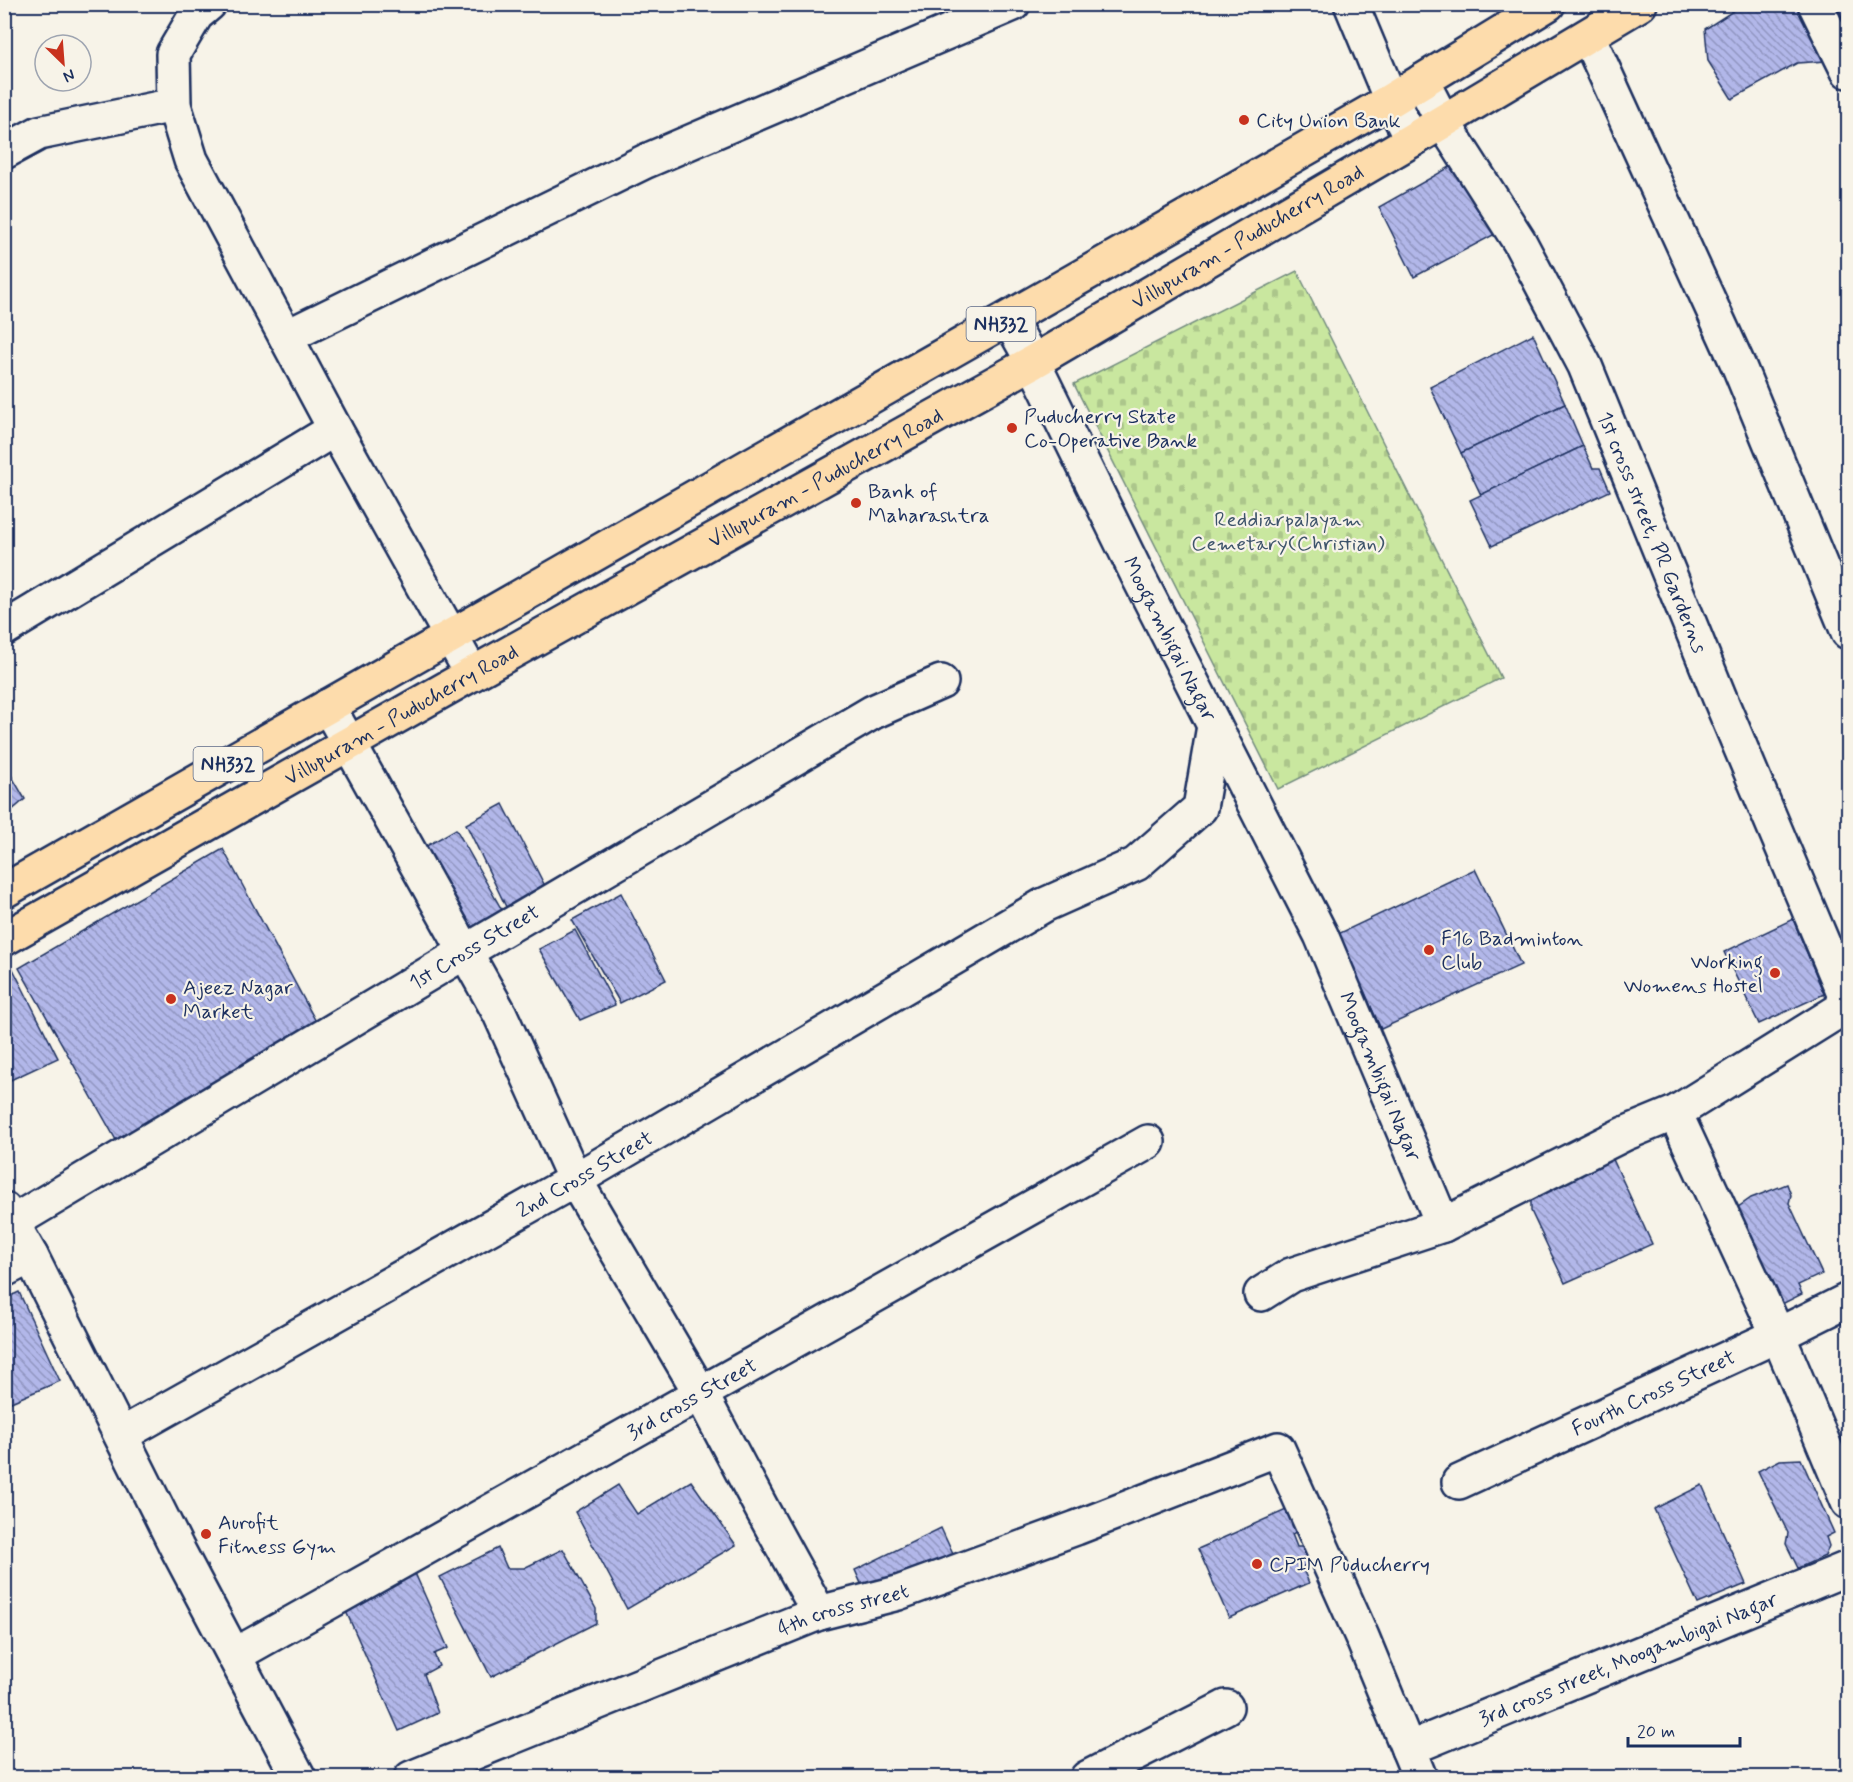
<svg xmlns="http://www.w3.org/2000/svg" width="1853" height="1782" viewBox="0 0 1853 1782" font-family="Mynerve,sans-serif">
	<defs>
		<pattern id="cemetery-stones" width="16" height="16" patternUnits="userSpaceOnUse" patternTransform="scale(1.5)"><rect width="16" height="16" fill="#c9e79f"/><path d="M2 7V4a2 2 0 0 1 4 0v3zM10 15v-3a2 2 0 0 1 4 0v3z" fill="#acc68b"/></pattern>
		<pattern id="building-back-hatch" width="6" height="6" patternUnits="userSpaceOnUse" patternTransform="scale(1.5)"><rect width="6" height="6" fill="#b2b7e9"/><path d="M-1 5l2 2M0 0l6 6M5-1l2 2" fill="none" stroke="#9095c0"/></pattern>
	</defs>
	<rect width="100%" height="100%" fill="#f7f3e8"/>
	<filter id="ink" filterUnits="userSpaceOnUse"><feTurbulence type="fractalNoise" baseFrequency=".0167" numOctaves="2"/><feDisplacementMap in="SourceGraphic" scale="12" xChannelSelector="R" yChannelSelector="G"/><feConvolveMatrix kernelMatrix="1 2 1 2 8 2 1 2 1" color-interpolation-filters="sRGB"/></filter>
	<g filter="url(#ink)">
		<polygon fill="url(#cemetery-stones)" stroke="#728b7e" stroke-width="1.5" points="1297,271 1501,678 1278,789 1074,384"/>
		<g fill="url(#building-back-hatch)" stroke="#1b2f5e" stroke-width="1.5">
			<polygon points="1744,4 1799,4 1826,61 1797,63 1732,99 1708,61 1705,29"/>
			<polygon points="1832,4 1848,4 1848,14 1838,19"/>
			<polygon points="1457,163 1497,233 1414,277 1379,207"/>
			<polygon points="1533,334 1565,404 1461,453 1430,387"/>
			<polygon points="1565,404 1583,446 1481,495 1461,453"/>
			<polygon points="1583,446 1593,468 1600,468 1610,491 1492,546 1470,500"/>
			<polygon points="4,763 25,799 4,817"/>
			<polygon points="503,804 549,894 510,915 466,824"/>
			<polygon points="456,829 507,919 465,942 416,852"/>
			<polygon points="223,849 321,1031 120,1147 19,968"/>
			<polygon points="1475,869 1521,965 1381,1029 1338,934"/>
			<polygon points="621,893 666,980 620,1003 572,920"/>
			<polygon points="1793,919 1824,994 1759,1024 1724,952"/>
			<polygon points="575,930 615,1005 580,1020 539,949"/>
			<polygon points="13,969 58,1058 4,1083 4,973"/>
			<polygon points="1611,1155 1652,1244 1565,1283 1531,1211 1531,1195"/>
			<polygon points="1787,1184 1791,1195 1789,1203 1822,1274 1798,1285 1802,1294 1782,1304 1734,1210 1751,1198"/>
			<polygon points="19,1292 60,1381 4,1405 4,1299"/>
			<polygon points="1801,1459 1834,1533 1826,1537 1829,1546 1825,1556 1798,1568 1786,1544 1788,1533 1758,1471 1780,1460"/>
			<polygon points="691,1481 736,1545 627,1609 575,1512 618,1485 637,1514"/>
			<polygon points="1702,1485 1746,1584 1698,1604 1654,1509"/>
			<polygon points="1293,1507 1303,1528 1292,1534 1297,1547 1307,1547 1313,1562 1302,1567 1309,1583 1229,1618 1198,1549"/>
			<polygon points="941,1528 957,1563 867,1597 855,1570"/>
			<polygon points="498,1548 507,1568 524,1568 563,1549 596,1609 596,1623 491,1677 440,1577"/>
			<polygon points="415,1573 448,1648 434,1654 439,1666 424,1674 438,1713 399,1731 345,1609"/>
		</g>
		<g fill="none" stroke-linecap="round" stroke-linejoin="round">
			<g stroke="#1b2f5e" stroke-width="38">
				<g id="minor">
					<polyline points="209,4 196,15 173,54 174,105 191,160 335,429 472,674"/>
					<polyline points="1351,4 1391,100 1412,140"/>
					<polyline points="1815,4 1848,71"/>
					<polyline points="1588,36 1740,369 1848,632"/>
					<path id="s1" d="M 1422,81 L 1443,122 L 1519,241 L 1585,366 L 1721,701 L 1848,1003"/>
					<polyline points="4,152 39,133 174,105"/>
					<path id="s2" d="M 1009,319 L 1033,362 L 1138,576 L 1321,935 L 1443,1225"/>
					<polyline points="286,337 646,161 1013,4"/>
					<polyline points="4,629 335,429"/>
					<polyline points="328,706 500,1014 575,1180 701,1394 763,1511 819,1613"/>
					<polyline points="1675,1113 1778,1335 1848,1502"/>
					<polyline points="4,1209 31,1256 177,1548 299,1778"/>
					<path id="s3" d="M 13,1222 L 465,952 L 873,712 L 941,682"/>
					<polyline points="4,1270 31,1256"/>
					<polyline points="1261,1294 1291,1275 1443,1225 1624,1134 1675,1113 1848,1005"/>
					<path id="s4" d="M 121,1435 L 575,1180 L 1044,905 L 1136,864 L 1200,808 L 1214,726"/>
					<path id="s5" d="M 1459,1482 L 1778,1335 L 1848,1300"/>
					<path id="s6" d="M 235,1655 L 1148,1142"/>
					<path id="s7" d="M 1408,1749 L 1848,1568"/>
					<path id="s8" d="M 411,1778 L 819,1613 L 898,1593 L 1076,1528 L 1278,1449 L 1362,1637 L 1420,1778"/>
					<polyline points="1087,1778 1226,1707"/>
				</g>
			</g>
			<g stroke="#1b2f5e" stroke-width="38">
				<g id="trunk">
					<polyline points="4,891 1391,100 1548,4"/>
					<path id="s9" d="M 4,939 L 472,674 L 1033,362 L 1412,140 L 1640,4"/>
				</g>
			</g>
			<use href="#minor" stroke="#f7f3e8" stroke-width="33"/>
			<use href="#trunk" stroke="#fddcac" stroke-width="33"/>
		</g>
	</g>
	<g fill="#c8321e" stroke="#f7f3e8" stroke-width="2">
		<circle cx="1244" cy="120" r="6"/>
		<circle cx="1012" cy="428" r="6"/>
		<circle cx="856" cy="503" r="6"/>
		<circle cx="1429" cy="950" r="6"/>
		<circle cx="1775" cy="973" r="6"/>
		<circle cx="171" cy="999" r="6"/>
		<circle cx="206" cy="1534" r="6"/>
		<circle cx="1257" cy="1564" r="6"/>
	</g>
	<g text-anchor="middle" stroke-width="4.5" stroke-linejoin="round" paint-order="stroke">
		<g fill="#f7f3e8" stroke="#5d6a87" stroke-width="1.5">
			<rect x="966.5" y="307" width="69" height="34" rx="4.5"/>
			<rect x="193.5" y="747" width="69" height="34" rx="4.5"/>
		</g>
		<g font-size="20" font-weight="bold" fill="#1b2f5e">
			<text x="1001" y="331">NH332</text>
			<text x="228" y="771">NH332</text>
		</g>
		<g font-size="21" fill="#1b2f5e" stroke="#f7f3e8" text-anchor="start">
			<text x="1256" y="127">City Union Bank</text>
			<text x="1024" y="423">Puducherry State<tspan x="1024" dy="24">Co-Operative Bank</tspan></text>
			<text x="868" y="498">Bank of<tspan x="868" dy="24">Maharashtra</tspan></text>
			<text x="1441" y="945">F16 Badminton<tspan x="1441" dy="24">Club</tspan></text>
			<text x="1763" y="968" text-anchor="end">Working<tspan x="1763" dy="24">Womens Hostel</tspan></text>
			<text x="183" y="994">Ajeez Nagar<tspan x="183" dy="24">Market</tspan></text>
			<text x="218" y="1529">Aurofit<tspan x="218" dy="24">Fitness Gym</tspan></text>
			<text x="1269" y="1571">CPIM Puducherry</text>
		</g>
		<g font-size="21" fill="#1b2f5e" stroke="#f7f3e8">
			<text dy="7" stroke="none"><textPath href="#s9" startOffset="1428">Villupuram - Puducherry Road</textPath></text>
			<text dy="7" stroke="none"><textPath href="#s9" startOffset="942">Villupuram - Puducherry Road</textPath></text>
			<text dy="7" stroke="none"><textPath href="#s1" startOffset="508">1st cross street, PR Garderns</textPath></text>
			<text dy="7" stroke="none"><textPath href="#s2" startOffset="358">Moogambigai Nagar</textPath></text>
			<text dy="7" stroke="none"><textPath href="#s9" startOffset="456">Villupuram - Puducherry Road</textPath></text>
			<text dy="7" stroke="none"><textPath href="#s3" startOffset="537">1st Cross Street</textPath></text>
			<text dy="7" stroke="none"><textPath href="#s2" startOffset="844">Moogambigai Nagar</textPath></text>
			<text dy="7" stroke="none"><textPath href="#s4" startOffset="532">2nd Cross Street</textPath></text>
			<text dy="7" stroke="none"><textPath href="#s5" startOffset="214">Fourth Cross Street</textPath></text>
			<text dy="7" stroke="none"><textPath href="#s6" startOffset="524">3rd cross Street</textPath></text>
			<text dy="7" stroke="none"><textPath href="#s8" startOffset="464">4th cross street</textPath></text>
			<text dy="7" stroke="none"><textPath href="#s7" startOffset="238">3rd cross street, Moogambigai Nagar</textPath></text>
		</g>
		<g font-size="21" fill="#3e546b" stroke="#f7f3e8">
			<text x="1288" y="526">Reddiarpalayam<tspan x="1288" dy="24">Cemetary(Christian)</tspan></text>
		</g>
	</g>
	<rect width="1853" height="1782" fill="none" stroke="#f7f3e8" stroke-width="24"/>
	<rect x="12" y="12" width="1829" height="1758" fill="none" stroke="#1b2f5e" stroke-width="2" filter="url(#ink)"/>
	<g transform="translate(63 63) rotate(155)"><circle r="28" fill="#f7f3e8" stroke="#9fa5b1" stroke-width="1.5"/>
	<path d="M0-4.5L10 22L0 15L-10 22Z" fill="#c8321e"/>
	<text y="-9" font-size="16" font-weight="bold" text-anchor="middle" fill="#1b2f5e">N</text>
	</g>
	<path d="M1628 1737v9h112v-9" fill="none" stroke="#1b2f5e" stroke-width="3"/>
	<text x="1637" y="1737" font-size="18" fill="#1b2f5e" stroke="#f7f3e8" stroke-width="4.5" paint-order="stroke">20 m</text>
</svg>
